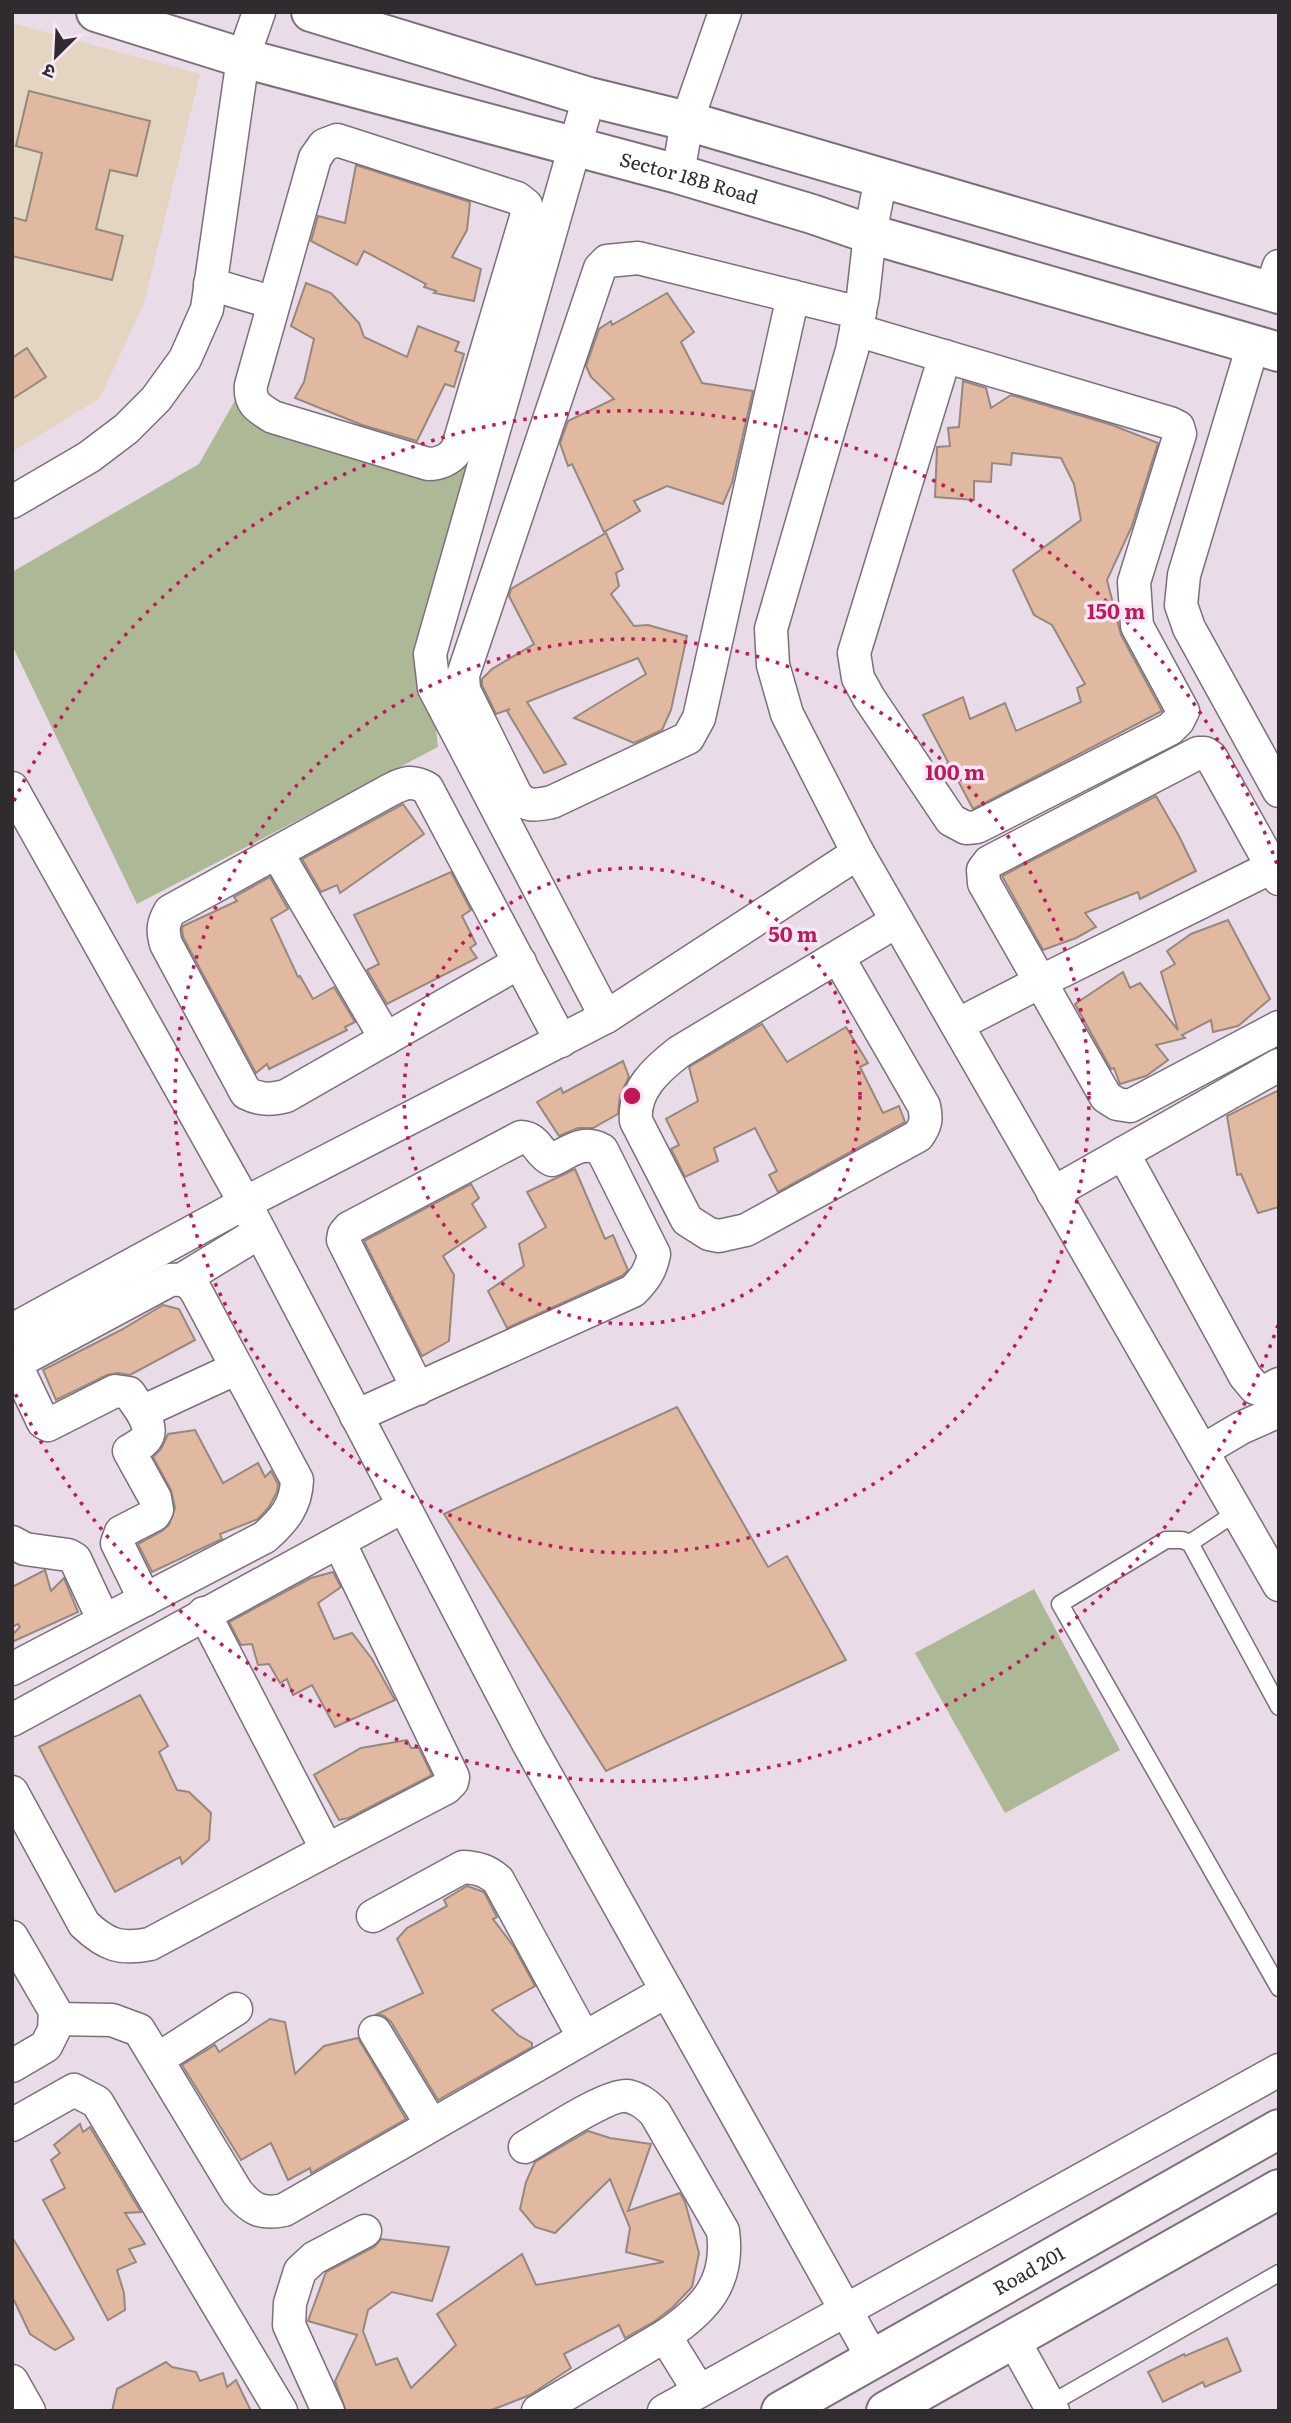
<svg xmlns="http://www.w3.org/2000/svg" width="1291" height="2423" viewBox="0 0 1291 2423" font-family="Literata,'Noto Sans Devanagari',serif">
	<rect width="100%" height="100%" fill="#e9dbe8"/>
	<polygon fill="#e4d4c2" points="12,23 200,74 144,303 100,398 12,452"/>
	<g fill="#adb896">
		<polygon points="237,397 479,466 428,654 438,747 137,904 12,645 12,572 199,464"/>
		<polygon points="1034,1589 1120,1750 1005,1813 915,1653"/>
	</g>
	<g fill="#e1b8a0" stroke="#97887f" stroke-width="2">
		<polygon points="29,91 150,121 137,176 110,170 96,229 123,236 112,280 12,256 12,217 26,221 42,153 16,146"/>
		<polygon points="356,165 470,202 467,230 452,257 481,269 474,301 434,293 436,291 424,287 426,284 364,251 357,265 311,241 318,216 345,223"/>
		<polygon points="306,283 331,293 359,323 364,337 407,357 418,326 459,342 455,351 464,354 454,387 445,384 417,441 362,425 295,398 304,382 314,339 291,326"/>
		<polygon points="667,293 694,332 681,342 702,383 753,391 732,483 723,504 667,486 634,501 640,511 604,532 572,464 568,466 560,443 568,421 614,399 591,377 586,366 599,329 611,321 612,325"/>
		<polygon points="27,348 46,377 12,399 12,358"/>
		<polygon points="963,381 986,388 991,408 1011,395 1112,425 1158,443 1132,526 1107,580 1121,635 1162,711 973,809 923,715 963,697 970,719 1005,703 1016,731 1081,702 1077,688 1085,684 1052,625 1034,615 1013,570 1081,520 1074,484 1061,458 1012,453 1011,465 992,463 991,482 974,481 974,500 935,497 937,447 950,446 948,428 959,427"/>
		<polygon points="606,533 623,569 616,573 619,586 611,594 634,626 648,625 687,636 671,710 662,730 634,743 574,718 646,674 638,658 527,702 566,764 544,773 507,711 510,709 496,714 482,685 482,679 492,669 534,644 509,596 511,589"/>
		<polygon points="1156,796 1179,836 1196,871 1140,899 1138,892 1085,913 1096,927 1076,938 1043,950 1002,876"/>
		<polygon points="403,804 424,834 340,893 337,885 321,892 302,859"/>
		<polygon points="451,872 471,910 462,916 476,944 470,948 477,958 387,1004 367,970 379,964 354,915"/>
		<polygon points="270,877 288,909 271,919 298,977 300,976 313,999 334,987 355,1022 345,1027 347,1030 269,1069 267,1064 256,1073 183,937 182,929 183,926 237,901 234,897"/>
		<polygon points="1228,920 1270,999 1238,1026 1213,1032 1211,1020 1182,1035 1185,1038 1156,1045 1168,1060 1146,1076 1120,1084 1114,1068 1111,1069 1075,1004 1123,972 1130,988 1140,983 1178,1030 1161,972 1175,964 1167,951 1191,934"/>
		<polygon points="762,1024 787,1062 846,1027 868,1063 860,1067 883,1113 899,1106 905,1122 778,1192 769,1175 777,1171 755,1128 714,1148 718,1161 685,1177 671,1149 679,1145 666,1119 698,1101 689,1067"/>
		<polygon points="623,1061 629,1077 620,1095 618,1114 593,1128 578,1128 559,1136 537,1102 561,1088 563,1093"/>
		<polygon points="1279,1090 1279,1207 1258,1213 1241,1174 1237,1175 1227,1116"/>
		<polygon points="575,1169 605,1239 613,1235 628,1270 622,1276 507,1328 488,1291 524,1266 519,1244 546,1227 527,1192"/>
		<polygon points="471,1184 479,1198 472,1204 486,1227 443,1256 454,1275 449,1341 422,1356 364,1241"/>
		<polygon points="163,1305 179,1309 195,1340 130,1375 118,1373 107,1375 56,1400 43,1370 121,1330"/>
		<polygon points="677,1407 768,1567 787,1556 846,1660 606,1771 444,1514"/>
		<polygon points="195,1430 223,1483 258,1463 265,1477 271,1471 278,1484 277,1492 269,1507 258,1519 220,1534 222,1539 152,1572 138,1544 162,1531 169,1525 175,1508 171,1490 153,1457 161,1449 168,1434"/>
		<polygon points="45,1570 51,1591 64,1578 78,1612 12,1642 12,1635 20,1627 18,1624 12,1627 12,1587"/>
		<polygon points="333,1572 341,1587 318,1603 334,1639 352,1633 372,1659 395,1700 335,1727 312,1685 293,1695 287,1679 280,1683 269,1664 258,1665 252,1644 241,1645 229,1622 311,1578"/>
		<polygon points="140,1695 168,1746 159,1752 177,1790 189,1792 211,1813 209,1840 182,1864 180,1857 115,1892 39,1747"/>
		<polygon points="407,1740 411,1748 419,1748 432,1775 349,1818 339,1820 314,1775 361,1748"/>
		<polygon points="467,1886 484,1892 497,1917 493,1919 514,1947 535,1986 492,2010 518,2035 532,2043 532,2047 438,2100 391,2022 384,2016 377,2014 423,1993 397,1939 407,1928 447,1906 444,1900"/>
		<polygon points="270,2019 285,2022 295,2074 324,2046 358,2038 406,2119 311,2173 310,2168 288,2180 271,2143 241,2160 182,2065 215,2045 219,2052"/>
		<polygon points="80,2124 83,2132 90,2127 141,2212 125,2213 145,2244 129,2249 136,2262 117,2270 124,2293 125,2310 108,2320 43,2200 65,2188 51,2160 60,2153 54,2145"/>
		<polygon points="588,2131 610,2138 651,2144 628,2211 680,2193 685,2202 699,2253 692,2287 673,2307 655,2321 625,2338 619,2325 564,2354 571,2368 530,2395 489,2411 346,2411 335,2381 357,2335 308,2321 326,2272 374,2247 381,2239 449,2247 432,2301 392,2292 368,2310 363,2331 376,2365 397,2358 411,2388 456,2345 437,2314 522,2254 536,2285 664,2262 626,2252 630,2228 610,2179 555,2233 535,2227 520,2209 526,2182 535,2162"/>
		<polygon points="12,2237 74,2339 55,2350 30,2334 12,2296"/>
		<polygon points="1227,2338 1241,2371 1205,2387 1203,2382 1163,2402 1148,2372 1184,2354 1185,2356"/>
		<polygon points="166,2362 172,2367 196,2372 200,2381 223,2373 227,2387 236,2380 251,2411 112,2411 117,2389"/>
	</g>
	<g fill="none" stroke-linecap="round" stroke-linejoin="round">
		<g stroke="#7b6f7b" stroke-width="19">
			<g id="service">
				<polyline points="1190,1543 1237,1512"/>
				<polyline points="1279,1707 1190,1543 1182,1540 1166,1540 1060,1604 1279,1988"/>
				<polyline points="1050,2404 1279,2273"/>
			</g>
		</g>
		<g stroke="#7b6f7b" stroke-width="35">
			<g id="minor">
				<polyline points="589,97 430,654 434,688 606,1017"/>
				<path d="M 337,140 L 517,198 L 526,205 L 527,214 L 457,450 C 449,460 440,464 428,464 L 273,417 C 258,408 249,403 251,385 L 315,158 L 324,145 Z"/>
				<polyline points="678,174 687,121 725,12"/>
				<polyline points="881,178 870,234 863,296 852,350 771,629 773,665 787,714 858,853 1279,1585"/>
				<polyline points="210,284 274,303"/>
				<polyline points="1270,292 1279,266"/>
				<path d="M 793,296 L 699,718 L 688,738 L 552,802 C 536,805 527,808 516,795 L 464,690 L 463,675 L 600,268 L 607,261 L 638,258 L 860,313"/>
				<polyline points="856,330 1170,423 1178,427 1180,434 1134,582 1137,626 1183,711 1178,721 1170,729 977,827 966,828 951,820 869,698 858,678 854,653 945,356"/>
				<polyline points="1253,345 1184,575 1181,605 1189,628 1279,791"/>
				<polyline points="12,502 89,457 126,429 156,399 185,359 207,309 243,58 259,12"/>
				<polyline points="12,788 245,1203 528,1743 873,2359"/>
				<polyline points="277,853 386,1039"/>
				<polyline points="1279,879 1211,757 1205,753 1198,753 989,862 983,870 984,883 1106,1097 1117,1104 1130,1106 1279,1027"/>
				<path d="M 838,957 L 924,1106 C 927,1119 926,1125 918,1136 L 746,1230 L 719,1236 L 709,1234 L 687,1220 L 636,1121 C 633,1090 657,1069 679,1052 L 897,921"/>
				<path d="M 520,962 L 286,1096 C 271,1100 260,1100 246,1093 L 166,944 C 162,930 163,923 170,911 L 390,790 C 405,782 412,780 427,788 L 561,1041"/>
				<polyline points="957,1025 1040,982 1272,867"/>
				<polyline points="1123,1153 1245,1376 1255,1388 1266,1391 1279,1384"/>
				<polyline points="1053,1193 1279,1065"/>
				<polyline points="183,1279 260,1232"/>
				<polyline points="12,1330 245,1203 606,1017 858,853"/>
				<polyline points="15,1363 43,1422 48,1425 115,1391 129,1393 142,1412 237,1368"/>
				<path d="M 12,1365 L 170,1280 C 183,1279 188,1280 196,1291 L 297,1480 C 296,1506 284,1520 265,1537 L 12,1669"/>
				<path d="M 142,1412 C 154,1434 150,1439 129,1451 L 155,1498 L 157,1510 L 154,1515 L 121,1532 L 117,1543 L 145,1600"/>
				<path d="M 356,1416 L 633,1291 C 645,1279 651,1270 654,1254 L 602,1150 C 584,1139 569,1152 552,1160 C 538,1154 538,1138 521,1137 L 349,1228 L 344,1234 L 343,1240 L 418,1389"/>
				<polyline points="1202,1451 1241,1428 1279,1411"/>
				<polyline points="12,1542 25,1549 68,1555 75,1559 104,1621"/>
				<polyline points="12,1720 404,1506"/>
				<path d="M 12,1792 L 84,1924 C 106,1945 120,1950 150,1944 L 327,1850 L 204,1613"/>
				<polyline points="327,1850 446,1788 452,1782 453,1777 339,1542"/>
				<path d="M 373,1916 L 463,1867 C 478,1868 486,1870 498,1880 L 584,2038 L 667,1991"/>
				<polyline points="12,1937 55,2011 54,2030 46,2046 12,2066"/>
				<path d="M 55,2019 L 112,2020 L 139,2030 L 237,2192 C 251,2209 261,2215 284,2210 L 584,2038"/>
				<polyline points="375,2032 431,2124"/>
				<polyline points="158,2059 236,2009"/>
				<polyline points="12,2125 74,2090 97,2102 281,2411"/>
				<path d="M 525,2147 C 545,2136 608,2093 628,2096 C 640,2099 647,2105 655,2113 L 723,2231 C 730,2283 705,2309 665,2336 L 699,2391"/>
				<polyline points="1013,2339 1053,2411"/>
				<polyline points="12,2381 29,2411"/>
				<polyline points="328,2411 289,2325 290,2303 300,2271 314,2258 365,2231"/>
				<polyline points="538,2411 665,2336"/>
				<polyline points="664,2411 1279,2070"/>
			</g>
		</g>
		<g stroke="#7b6f7b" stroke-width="42">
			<g id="tertiary">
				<path id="s1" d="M 96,12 L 243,58 L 678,174 L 812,214 L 870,234 L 1279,352"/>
				<polyline points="311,12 589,97 687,121 1279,294"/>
			</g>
		</g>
		<g stroke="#7b6f7b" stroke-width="42">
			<g id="secondary">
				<path id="s2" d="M 781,2411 L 1279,2129"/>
				<polyline points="886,2411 1279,2189"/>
			</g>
		</g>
		<use href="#service" stroke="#fff" stroke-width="16"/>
		<use href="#minor" stroke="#fff" stroke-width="32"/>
		<use href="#tertiary" stroke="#fff" stroke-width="38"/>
		<use href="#secondary" stroke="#fff" stroke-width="38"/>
	</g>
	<g fill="none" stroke="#c2185b" stroke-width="3.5" stroke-dasharray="3.5 7">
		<circle cx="632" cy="1096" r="228"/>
		<circle cx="632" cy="1096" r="457"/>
		<path d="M1278 1325A685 685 0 0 1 14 1391M14 801A685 685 0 0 1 1278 867"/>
	</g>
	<g text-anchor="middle" stroke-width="7" stroke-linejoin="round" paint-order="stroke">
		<g font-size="19" fill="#302b2f" stroke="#f6e8f6">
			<text dy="7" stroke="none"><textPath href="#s1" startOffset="616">Sector 18B Road</textPath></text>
			<text dy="7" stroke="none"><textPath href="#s2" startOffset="285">Road 201</textPath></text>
		</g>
	</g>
	<circle cx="632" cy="1096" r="10" fill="#c2185b" stroke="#f6e8f6" stroke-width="3.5"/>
	<g font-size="21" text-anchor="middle" font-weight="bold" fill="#c2185b" stroke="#f6e8f6" stroke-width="7" stroke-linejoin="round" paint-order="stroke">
		<text x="1116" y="619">150 m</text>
		<text x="955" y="780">100 m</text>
		<text x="793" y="942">50 m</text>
	</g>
	<rect width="1291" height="2423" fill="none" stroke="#302b2f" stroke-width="28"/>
	<g transform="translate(56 56) rotate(204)" stroke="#f6e8f6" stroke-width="5" paint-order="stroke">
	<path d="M0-5L12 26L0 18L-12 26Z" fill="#302b2f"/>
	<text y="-10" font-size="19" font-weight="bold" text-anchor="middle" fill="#302b2f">उ</text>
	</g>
</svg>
